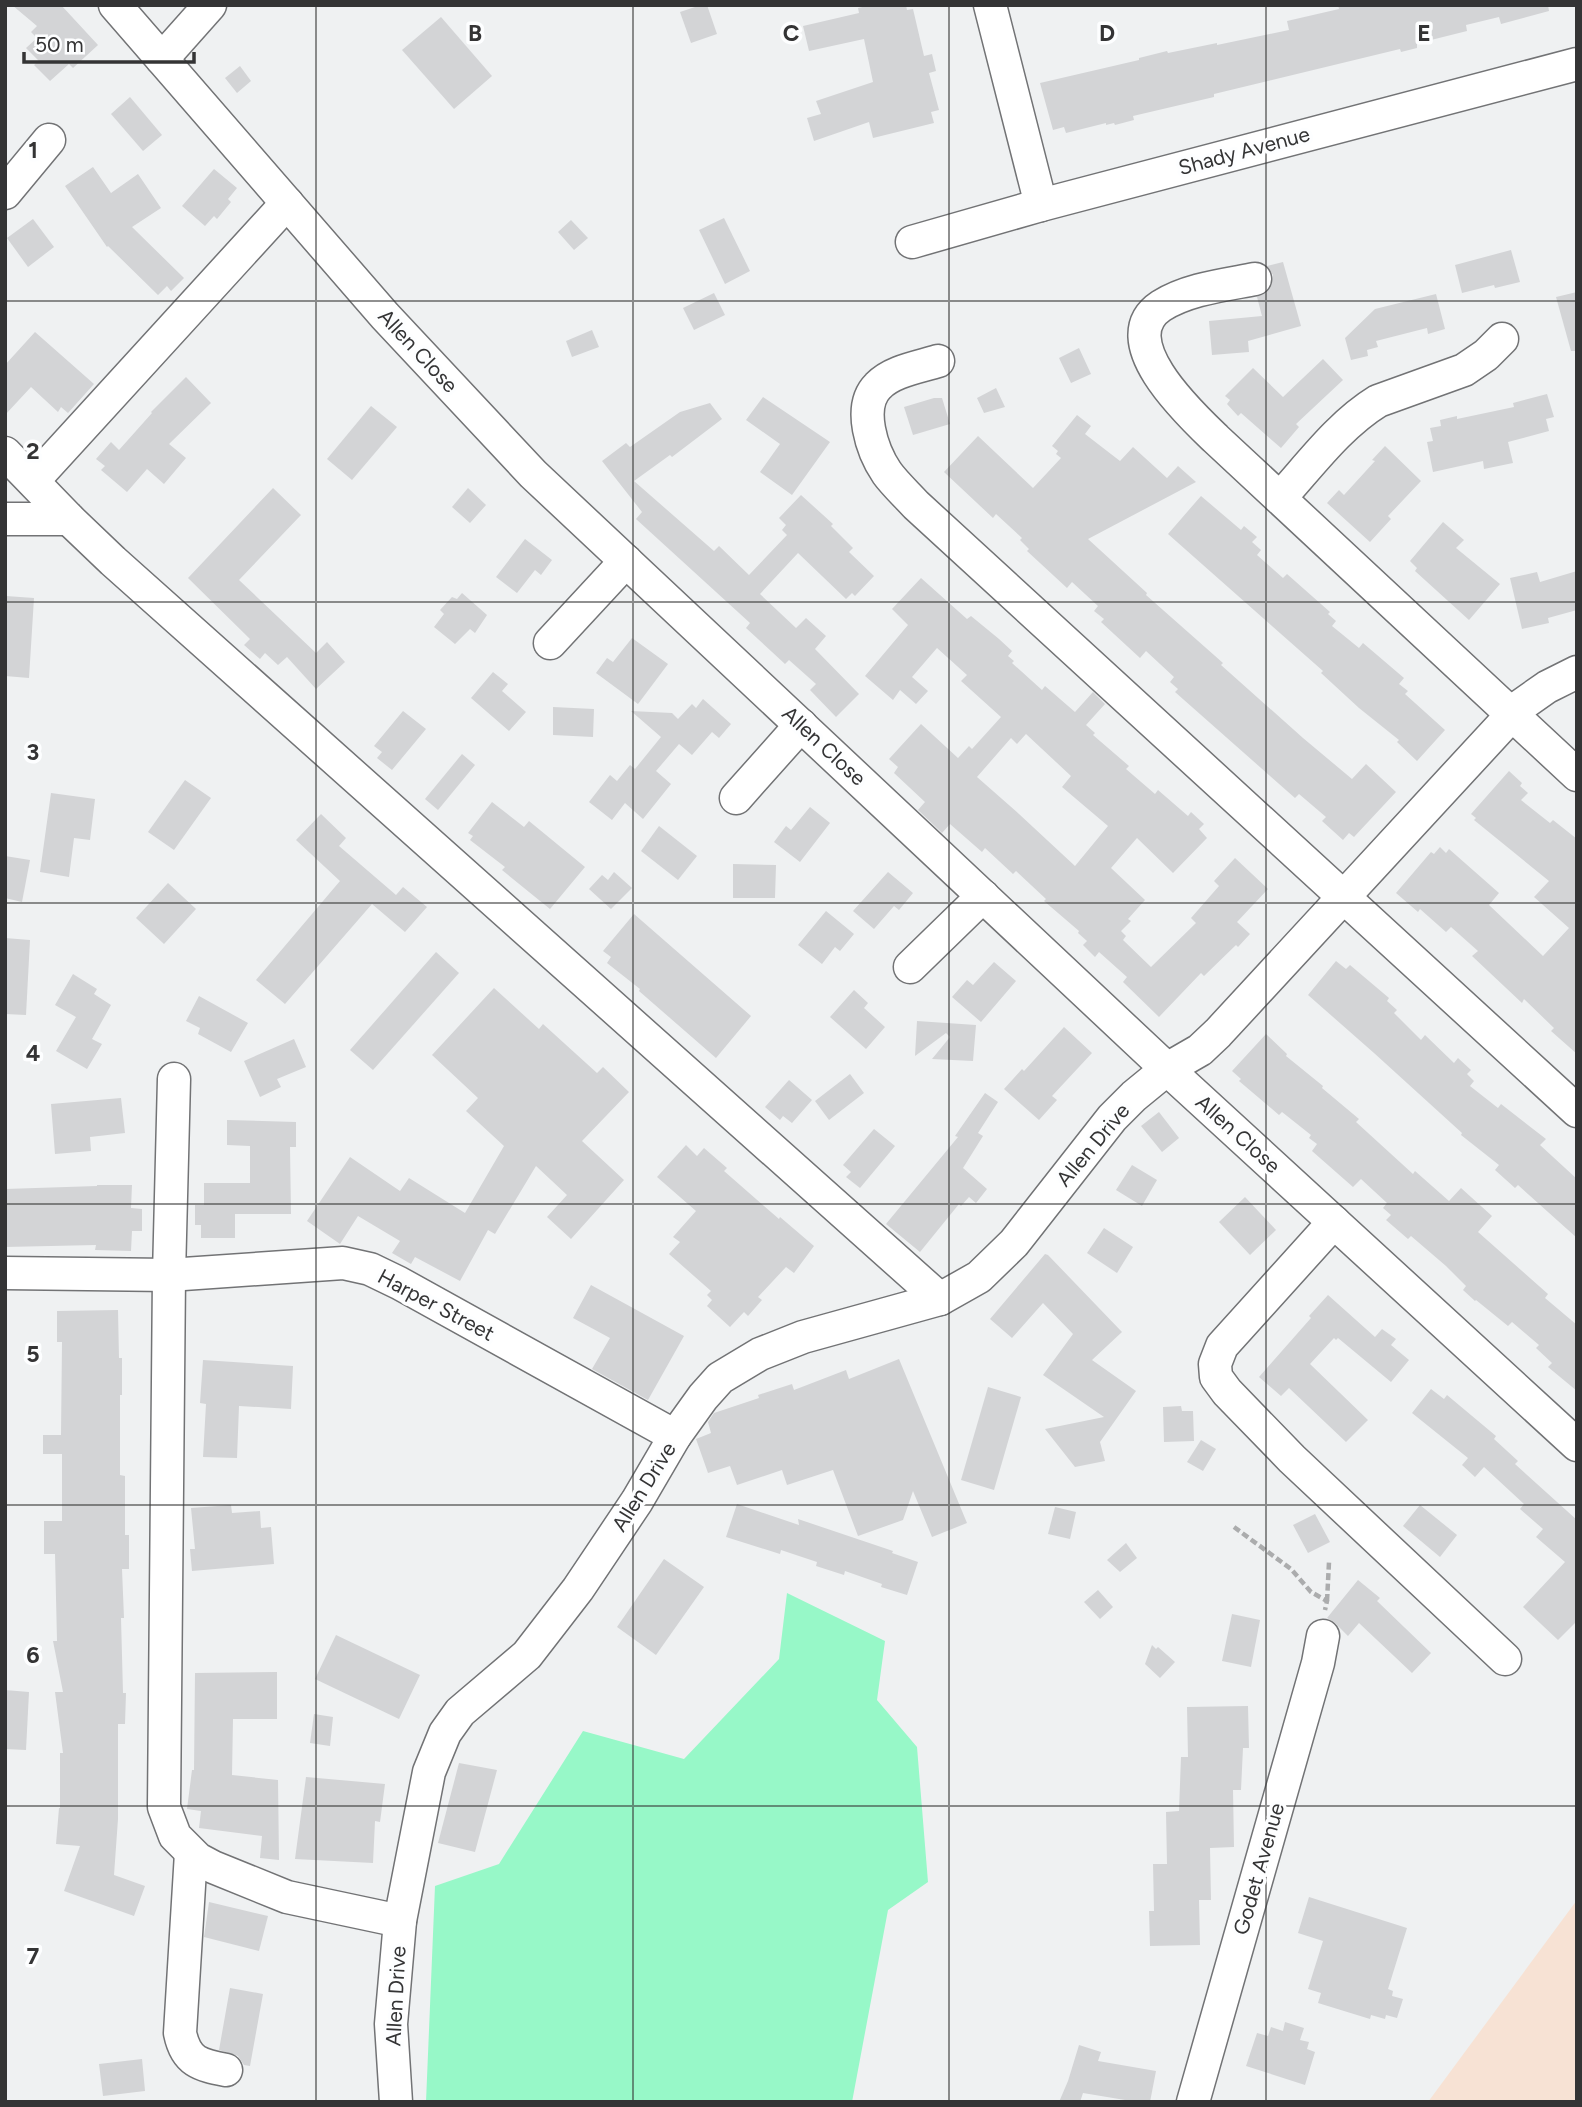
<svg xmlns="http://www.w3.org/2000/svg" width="1582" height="2107" viewBox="0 0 1582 2107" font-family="Figtree,sans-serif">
	<rect width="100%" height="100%" fill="#eff1f2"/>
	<polygon fill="#f7e2d4" points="1577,1900 1577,2102 1428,2102"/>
	<polygon fill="#97f8c8" points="787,1593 885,1641 877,1700 917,1747 928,1882 888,1910 852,2102 426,2102 435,1886 499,1864 583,1731 684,1759 779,1659"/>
	<g fill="#d3d4d6" fill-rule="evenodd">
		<polygon points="12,5 61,5 98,45 73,68 69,64 50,81 34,65 39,61 26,48 37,38 31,32 37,26"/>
		<polygon points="701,5 707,5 717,34 691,43 680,12"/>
		<polygon points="871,5 906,5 907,10 913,9 924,56 932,54 936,71 929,73 939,110 931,112 934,123 873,138 869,122 814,141 807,118 821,114 816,101 873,82 864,39 809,51 803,26 859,13 858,8"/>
		<polygon points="1338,5 1548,5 1549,11 1501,24 1499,17 1466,25 1467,31 1427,41 1417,44 1417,48 1401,52 1400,49 1214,94 1214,97 1133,116 1134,120 1115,125 1114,123 1106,125 1106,123 1066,133 1064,127 1053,130 1040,83 1139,60 1139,58 1167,51 1168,53 1217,43 1217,45 1289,30 1287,21 1339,9"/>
		<polygon points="441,17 492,76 454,109 402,50"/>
		<polygon points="240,66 251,81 237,93 225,78"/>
		<polygon points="130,97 162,135 143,151 111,114"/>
		<polygon points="93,167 111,193 138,174 161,208 132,227 184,278 171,291 167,286 158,295 108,246 107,247 65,186"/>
		<polygon points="214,169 237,188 228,199 231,202 217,219 214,216 205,226 182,206"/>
		<polygon points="724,218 750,271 725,284 699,230"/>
		<polygon points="33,219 54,247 28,267 7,238"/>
		<polygon points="571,220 588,238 574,250 558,232"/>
		<polygon points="1511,250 1520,282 1495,288 1494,285 1462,293 1455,265"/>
		<polygon points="1283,262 1301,326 1248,341 1249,352 1212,355 1209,321 1262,316 1257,297 1266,293 1272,284 1273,275 1267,266"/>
		<polygon points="1577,292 1577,351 1571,351 1556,297"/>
		<polygon points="714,293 725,315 694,330 683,308"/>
		<polygon points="1436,294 1445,329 1428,334 1427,328 1376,341 1378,347 1367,350 1368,356 1351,360 1345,338 1375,309"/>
		<polygon points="592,330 599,347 572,357 566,341"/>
		<polygon points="35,332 94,384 68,413 61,407 58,412 31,387 5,415 5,365"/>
		<polygon points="1079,348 1091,374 1071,383 1059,358"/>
		<polygon points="1323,359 1343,380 1296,424 1299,427 1281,448 1241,413 1238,416 1227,404 1230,400 1225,396 1253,368 1283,397"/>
		<polygon points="186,377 211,403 169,444 186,458 164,484 147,469 127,492 101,470 105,466 96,459 111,442 119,450 152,413 151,412"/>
		<polygon points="996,388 1005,407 984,413 977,398"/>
		<polygon points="1547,394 1554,417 1546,419 1549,431 1508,442 1513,463 1484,469 1483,461 1433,472 1427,442 1433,441 1430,428 1441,426 1440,420 1457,416 1457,419 1514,407 1513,403"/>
		<polygon points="763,397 830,442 792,495 760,472 780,444 746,420"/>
		<polygon points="934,398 942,398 950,424 913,435 904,407"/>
		<polygon points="710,403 722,419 672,457 670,455 634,481 714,551 719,546 749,575 787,535 782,530 786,525 779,518 801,495 833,524 831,526 853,548 849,552 874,576 855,596 852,593 846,599 798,553 760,594 796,628 806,618 826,636 815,649 859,694 836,717 810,690 816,684 789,660 785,664 746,628 750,623 636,519 642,512 602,461 626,443 630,447 680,412"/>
		<polygon points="371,406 397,427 352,480 327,459"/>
		<polygon points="1077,415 1091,426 1085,434 1120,461 1133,447 1167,478 1178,466 1196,482 1088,539 1147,593 1146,595 1223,663 1221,665 1303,738 1352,779 1366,764 1396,792 1354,837 1349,833 1343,840 1322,821 1326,817 1299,794 1295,798 1175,692 1178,689 1170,682 1174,677 1146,651 1140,658 1101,622 1104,619 1094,611 1098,606 1072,582 1067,588 1027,551 1029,549 1020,540 1022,538 996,514 993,518 944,472 978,436 1033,488 1061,458 1056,454 1058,451 1052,446"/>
		<polygon points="1385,446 1421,481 1388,516 1391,519 1370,542 1327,503 1339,490 1344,495 1375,461 1372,460"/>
		<polygon points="273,488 301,515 239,580 316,653 327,642 345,662 316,689 287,657 278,665 265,653 260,659 244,645 250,639 188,578"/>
		<polygon points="468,488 486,505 470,523 452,507"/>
		<polygon points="1201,496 1241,530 1244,526 1257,537 1252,542 1261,550 1257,555 1283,578 1287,574 1330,612 1328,614 1336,621 1332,626 1359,648 1363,643 1404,678 1399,684 1408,691 1405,694 1445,730 1417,761 1397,742 1399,740 1359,708 1321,673 1323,671 1168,534"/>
		<polygon points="1443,522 1464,540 1456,548 1500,584 1469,620 1415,571 1417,568 1410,561"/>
		<polygon points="525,539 552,560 541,575 535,570 517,593 496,577"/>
		<polygon points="1577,571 1577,610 1548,618 1549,623 1522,629 1510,578 1537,572 1540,582"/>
		<path d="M 921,578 L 967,619 L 971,616 L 999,639 L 1012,651 L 1008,656 L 1014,661 L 1012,663 L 1042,690 L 1045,686 L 1075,712 L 1093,692 L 1105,704 L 1086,725 L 1095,733 L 1093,735 L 1129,766 L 1126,769 L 1155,794 L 1158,790 L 1188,816 L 1191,812 L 1204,824 L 1199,829 L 1207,838 L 1173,873 L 1137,838 L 1111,868 L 1145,900 L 1128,919 L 1131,921 L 1121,931 L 1126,936 L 1123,940 L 1151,967 L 1196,923 L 1191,918 L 1219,886 L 1214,881 L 1235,858 L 1268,889 L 1237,922 L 1250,934 L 1238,947 L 1236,945 L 1204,976 L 1201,973 L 1159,1017 L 1123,982 L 1127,977 L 1099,952 L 1095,957 L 1083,945 L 1087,941 L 1078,933 L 1079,931 L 1044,901 L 1046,899 L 1016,871 L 1013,874 L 985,848 L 982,852 L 950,824 L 942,833 L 939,830 L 918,810 L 925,802 L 894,773 L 898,767 L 889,759 L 921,724 L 958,758 L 969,746 L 972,749 L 1001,717 L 961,681 L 967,675 L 937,648 L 912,677 L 928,691 L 916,704 L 900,690 L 893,700 L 865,676 L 908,625 L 892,609 ZM 1026,734 L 1071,776 L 1062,787 L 1108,826 L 1075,866 L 1019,814 L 977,777 L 1011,738 L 1017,744 Z"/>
		<polygon points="462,593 487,615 475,633 470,629 455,644 434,627 444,614 440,610 452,597 457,599"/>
		<polygon points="6,596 34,598 29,678 5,676"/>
		<polygon points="632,638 668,664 638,704 596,673 607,658 613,662"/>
		<polygon points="493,672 508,684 502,691 526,712 509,731 471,698"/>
		<polygon points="703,699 731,724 719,738 712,732 692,755 679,744 656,771 671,784 643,819 625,803 612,820 589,802 610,775 617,781 630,765 635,769 661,737 631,711 672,713 678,719 692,704 696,708"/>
		<polygon points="553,707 594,709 593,737 553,735"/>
		<polygon points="403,711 426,729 392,770 377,758 382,752 374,746"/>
		<polygon points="462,754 475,765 438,810 425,799"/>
		<polygon points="1509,771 1522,783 1520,786 1528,793 1521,800 1550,823 1553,820 1577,839 1577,1054 1551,1031 1554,1028 1524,999 1522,1003 1472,956 1478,951 1451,927 1446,932 1420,909 1418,912 1396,893 1431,852 1434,854 1440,847 1446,853 1449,849 1499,893 1489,905 1543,956 1569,928 1534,897 1549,881 1474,820 1476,818 1471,814"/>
		<polygon points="185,780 211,798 174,850 148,832"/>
		<polygon points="51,793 95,799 90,840 74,838 69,877 40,872"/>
		<polygon points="492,802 524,827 529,821 585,867 550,909 502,870 505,867 470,840 473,836 468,833"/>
		<polygon points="810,807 830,823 800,862 774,842 786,826 791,830"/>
		<polygon points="321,814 346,838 339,846 396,895 403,887 427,907 405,932 372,904 285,1004 256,980 340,881 296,840"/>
		<polygon points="659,826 697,856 678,880 641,851"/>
		<polygon points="5,856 30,860 22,902 5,898"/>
		<polygon points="733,864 776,865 775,898 733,898"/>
		<polygon points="614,872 632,888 611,909 589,889 602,875 608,880"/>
		<polygon points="888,872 913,893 899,910 894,906 874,929 853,911"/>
		<polygon points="168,883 196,909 164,944 136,918"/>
		<polygon points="826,911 854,934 840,951 835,947 822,964 798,945"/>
		<polygon points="634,914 751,1016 716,1058 639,991 640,989 607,963 611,957 603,951"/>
		<polygon points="5,938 30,940 26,1015 5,1014"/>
		<polygon points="436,952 459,973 373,1070 350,1050"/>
		<polygon points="1336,961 1346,969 1350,965 1389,998 1387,1001 1397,1010 1394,1013 1421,1040 1425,1035 1454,1063 1458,1058 1471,1070 1467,1074 1474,1081 1470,1086 1498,1108 1501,1104 1546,1139 1540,1145 1577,1179 1577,1238 1518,1185 1515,1188 1495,1170 1499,1165 1461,1135 1462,1133 1374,1053 1308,995"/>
		<polygon points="994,962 1016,981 981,1022 952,997 967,980 973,985"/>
		<polygon points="73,974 97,989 94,994 111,1005 92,1039 102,1044 87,1069 56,1051 76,1017 55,1005"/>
		<polygon points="494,988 539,1029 543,1024 597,1073 603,1067 629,1092 582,1141 624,1180 571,1239 547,1217 567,1195 536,1166 495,1234 488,1230 460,1281 415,1257 411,1264 392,1253 400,1241 358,1216 340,1244 307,1221 350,1157 400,1191 409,1178 465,1213 504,1146 466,1111 478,1098 432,1055"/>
		<polygon points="854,990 868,1003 864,1008 885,1027 866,1049 830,1017"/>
		<polygon points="199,996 248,1023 231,1052 198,1034 200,1028 186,1021"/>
		<polygon points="917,1021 976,1025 973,1061 932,1059 950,1037 946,1033 915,1056"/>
		<polygon points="1064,1027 1092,1053 1052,1096 1057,1100 1039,1120 1004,1089 1022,1069 1024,1071"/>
		<polygon points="1266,1034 1287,1054 1286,1056 1323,1086 1322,1088 1359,1119 1356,1122 1413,1174 1415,1171 1449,1201 1461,1188 1492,1216 1478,1232 1548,1294 1545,1298 1577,1325 1577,1391 1548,1367 1552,1363 1536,1348 1539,1345 1512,1322 1508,1326 1476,1300 1475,1301 1463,1290 1466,1286 1446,1266 1411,1236 1408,1239 1386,1220 1391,1215 1383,1208 1387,1203 1361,1179 1353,1187 1312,1151 1317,1144 1309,1138 1311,1135 1282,1112 1279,1115 1239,1081 1241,1079 1232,1071"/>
		<polygon points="294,1039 306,1067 277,1079 281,1087 260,1097 244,1061"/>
		<polygon points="850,1074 864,1093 829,1120 815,1101"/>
		<polygon points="789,1080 812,1100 792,1123 783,1116 780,1120 765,1107"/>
		<polygon points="985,1093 998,1102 978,1133 983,1136 963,1168 987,1189 976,1203 969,1197 961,1206 959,1204 920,1252 886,1224 958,1137 955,1136"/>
		<polygon points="121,1098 125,1133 90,1137 91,1151 55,1154 51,1104"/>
		<polygon points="1159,1112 1179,1138 1162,1152 1141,1126"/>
		<polygon points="227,1120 296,1122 296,1147 290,1147 291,1214 235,1214 235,1238 201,1238 201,1225 195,1225 195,1205 204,1205 204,1183 250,1183 250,1146 227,1145"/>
		<polygon points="874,1129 895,1146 860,1188 846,1177 851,1172 843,1165"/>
		<polygon points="686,1145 697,1156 704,1148 727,1168 724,1171 779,1219 780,1217 814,1246 794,1273 786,1267 758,1297 762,1300 748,1316 744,1312 730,1327 707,1306 712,1300 707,1295 711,1291 669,1254 680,1242 673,1237 696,1211 657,1177"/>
		<polygon points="1132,1165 1157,1180 1142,1206 1116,1190"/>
		<polygon points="97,1185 132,1185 131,1208 142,1209 142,1231 132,1231 131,1251 95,1250 96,1245 5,1247 5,1189 97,1186"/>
		<polygon points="1245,1197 1276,1230 1250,1255 1219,1222"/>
		<polygon points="1104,1228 1133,1247 1117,1273 1087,1253"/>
		<polygon points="1045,1254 1048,1255 1122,1332 1092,1360 1136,1391 1100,1442 1105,1461 1075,1467 1045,1429 1104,1417 1043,1375 1073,1334 1043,1303 1012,1338 990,1319"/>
		<polygon points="591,1285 684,1336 648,1400 592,1369 610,1338 573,1318"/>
		<polygon points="1328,1295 1375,1337 1382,1329 1396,1339 1391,1345 1409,1360 1391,1382 1338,1338 1336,1340 1334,1338 1310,1364 1368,1420 1346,1442 1289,1388 1281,1396 1259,1377 1311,1318 1309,1316"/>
		<polygon points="118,1310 119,1358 122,1358 122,1395 120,1395 120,1475 125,1476 125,1535 129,1535 129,1569 122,1569 124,1618 121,1618 123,1693 126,1693 125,1724 118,1724 118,1819 114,1875 145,1886 134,1916 64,1891 80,1846 56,1844 59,1808 60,1808 60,1753 63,1753 55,1692 63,1692 53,1641 57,1641 55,1554 44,1554 44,1521 62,1521 62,1454 43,1454 43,1435 61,1435 62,1342 57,1342 57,1311"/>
		<polygon points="899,1359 967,1523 932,1537 913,1491 903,1520 858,1536 833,1470 787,1485 782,1470 737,1485 730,1466 708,1473 696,1439 711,1433 708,1422 714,1413 759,1398 758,1395 792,1384 794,1390 846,1370 849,1379"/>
		<polygon points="203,1360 293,1366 291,1409 239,1406 237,1458 203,1457 206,1404 200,1403"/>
		<polygon points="988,1387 1021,1397 994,1490 961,1480"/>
		<polygon points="1431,1389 1444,1399 1447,1395 1496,1436 1494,1439 1518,1461 1515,1464 1577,1520 1577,1621 1558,1640 1523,1607 1565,1562 1536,1537 1543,1529 1520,1509 1524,1504 1484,1467 1475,1477 1462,1465 1468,1458 1412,1413"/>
		<polygon points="1181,1406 1182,1411 1193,1411 1194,1441 1164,1442 1163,1407"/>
		<polygon points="1201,1440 1216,1449 1203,1471 1187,1462"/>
		<polygon points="737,1504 799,1525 798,1519 893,1551 892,1553 918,1562 907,1595 881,1587 882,1584 845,1571 844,1575 816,1566 817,1562 781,1550 780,1554 726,1537"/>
		<polygon points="231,1505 232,1513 260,1511 261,1528 271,1527 274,1564 192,1571 190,1549 195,1549 191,1508"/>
		<polygon points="1420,1505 1457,1535 1440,1557 1403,1526"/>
		<polygon points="1055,1507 1076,1512 1070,1539 1048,1534"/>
		<polygon points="1315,1514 1330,1542 1308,1553 1293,1525"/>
		<polygon points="1126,1543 1137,1558 1120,1572 1107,1560"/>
		<polygon points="664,1559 704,1587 656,1655 617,1627"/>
		<polygon points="1358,1580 1380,1598 1377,1601 1431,1653 1412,1673 1359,1623 1348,1636 1334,1622 1327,1618"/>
		<polygon points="1098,1590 1113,1607 1100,1619 1084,1602"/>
		<polygon points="1232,1614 1260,1620 1251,1667 1222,1661"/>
		<polygon points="336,1635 420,1675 399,1719 315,1679"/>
		<polygon points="1152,1645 1156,1649 1158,1647 1175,1662 1160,1678 1145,1664"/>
		<polygon points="277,1672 277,1719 233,1719 232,1775 278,1780 279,1860 260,1858 262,1836 199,1828 201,1811 187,1809 192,1770 194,1770 195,1673"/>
		<polygon points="5,1690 29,1692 26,1750 5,1749"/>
		<polygon points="1248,1706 1249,1748 1243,1748 1241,1790 1233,1790 1234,1847 1210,1848 1211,1900 1199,1900 1200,1945 1150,1946 1149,1911 1154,1911 1153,1864 1167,1864 1166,1812 1179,1811 1181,1757 1188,1757 1187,1707"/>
		<polygon points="314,1714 333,1717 330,1746 310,1743"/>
		<polygon points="459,1763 497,1770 475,1852 438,1843"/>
		<polygon points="306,1777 385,1784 380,1822 375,1821 373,1863 295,1859"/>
		<polygon points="1309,1897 1407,1928 1388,1989 1393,1991 1392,1996 1403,1999 1397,2018 1386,2015 1385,2019 1371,2015 1370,2019 1318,2003 1321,1993 1308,1989 1323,1941 1298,1933"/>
		<polygon points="209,1902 268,1916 259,1951 204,1937"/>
		<polygon points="230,1988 263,1994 250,2066 244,2065 238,2056 219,2050"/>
		<polygon points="1285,2022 1304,2028 1300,2040 1309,2042 1307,2049 1315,2052 1305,2085 1246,2066 1257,2033 1268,2036 1271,2027 1283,2031"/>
		<polygon points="1079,2045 1101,2052 1098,2061 1156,2071 1150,2102 1137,2102 1083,2093 1080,2102 1059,2102 1068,2081"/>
		<polygon points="142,2059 145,2091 103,2096 99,2064"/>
	</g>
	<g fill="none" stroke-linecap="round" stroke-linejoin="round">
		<g stroke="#727375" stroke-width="35">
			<g id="minor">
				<polyline points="115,5 385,316 533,474 1167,1069 1577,1445"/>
				<polyline points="990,5 1041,205"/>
				<polyline points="162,59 210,5"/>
				<polyline points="5,193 49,140"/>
				<polyline points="912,242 1041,205 1577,64"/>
				<path d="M 1255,279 C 1224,285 1188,289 1161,306 C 1110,340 1191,415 1216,439 L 1577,775"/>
				<path d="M 938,361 C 919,367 892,371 878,386 C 857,407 872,451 887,473 C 895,484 906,494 916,505 L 1577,1111"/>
				<polyline points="5,453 69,519 113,561 940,1299"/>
				<polyline points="33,481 287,203"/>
				<path d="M 1280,498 C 1310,465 1339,425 1378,401 L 1464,370 L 1486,355 L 1502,339"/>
				<polyline points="5,519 69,519"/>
				<polyline points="550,643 626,561"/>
				<polyline points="736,798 801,725"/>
				<polyline points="910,967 983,896"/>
				<polyline points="174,1079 169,1275 164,1807 175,1836 198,1859 213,1867 287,1897 400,1921"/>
				<polyline points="1334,1222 1222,1346 1215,1364 1216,1377 1227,1392 1292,1459 1505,1659"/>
				<polyline points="5,1273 169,1275 343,1263 370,1269 399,1283 675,1436"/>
				<path d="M 191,1853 L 180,2033 C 186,2062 200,2065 226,2070"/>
				<polyline points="396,2102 391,2024 400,1921 429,1772 445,1733 460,1712 527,1655 578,1589 637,1501 675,1436 703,1397 720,1378 760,1354 803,1337 940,1299 979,1277 1014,1243 1112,1118 1134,1096 1167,1069 1200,1050 1218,1033 1520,706 1547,687 1577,672"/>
				<polyline points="1193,2102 1318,1663 1323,1636"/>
			</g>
		</g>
		<g stroke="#abacad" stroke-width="4.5" stroke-dasharray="7 3.5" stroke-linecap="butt">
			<polyline points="1234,1527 1291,1569 1311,1592 1327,1601 1325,1610"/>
			<polyline points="1327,1601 1329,1562"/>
		</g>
		<use href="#minor" stroke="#fff" stroke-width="32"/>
	</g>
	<path fill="none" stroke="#343435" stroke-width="2" stroke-opacity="0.55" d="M 316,5 L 316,2102M 633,5 L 633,2102M 949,5 L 949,2102M 1266,5 L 1266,2102M 5,301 L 1577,301M 5,602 L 1577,602M 5,903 L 1577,903M 5,1204 L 1577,1204M 5,1505 L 1577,1505M 5,1806 L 1577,1806"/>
	<g text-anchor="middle" stroke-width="7" stroke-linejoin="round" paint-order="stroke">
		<g font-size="21" fill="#343435" stroke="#fdfeff">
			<text transform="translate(1244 151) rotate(-15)" y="7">Shady Avenue</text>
			<text transform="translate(418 351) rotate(47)" y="7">Allen Close</text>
			<text transform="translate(824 746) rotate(43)" y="7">Allen Close</text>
			<text transform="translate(1238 1134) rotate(42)" y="7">Allen Close</text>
			<text transform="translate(1093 1145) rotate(-50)" y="7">Allen Drive</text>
			<text transform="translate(436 1305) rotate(28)" y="7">Harper Street</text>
			<text transform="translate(644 1487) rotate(-58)" y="7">Allen Drive</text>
			<text transform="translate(1259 1869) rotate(-74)" y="7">Godet Avenue</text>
			<text transform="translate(396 1996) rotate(-87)" y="7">Allen Drive</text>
		</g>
	</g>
	<g font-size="23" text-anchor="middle" font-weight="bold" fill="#343435" stroke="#fdfeff" stroke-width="7" stroke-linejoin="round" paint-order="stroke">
		<text x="475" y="41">B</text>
		<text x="791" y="41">C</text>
		<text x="1107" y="41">D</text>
		<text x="1424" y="41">E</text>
		<text x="33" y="158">1</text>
		<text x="33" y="459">2</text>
		<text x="33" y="760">3</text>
		<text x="33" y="1061">4</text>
		<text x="33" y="1362">5</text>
		<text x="33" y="1663">6</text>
		<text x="33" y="1964">7</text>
	</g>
	<rect width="1582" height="2107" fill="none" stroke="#343435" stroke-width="14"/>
	<path d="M24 52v10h170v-10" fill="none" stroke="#343435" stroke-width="3.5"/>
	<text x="35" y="52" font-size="21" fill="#343435" stroke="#fdfeff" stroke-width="5" paint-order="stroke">50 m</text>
</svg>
